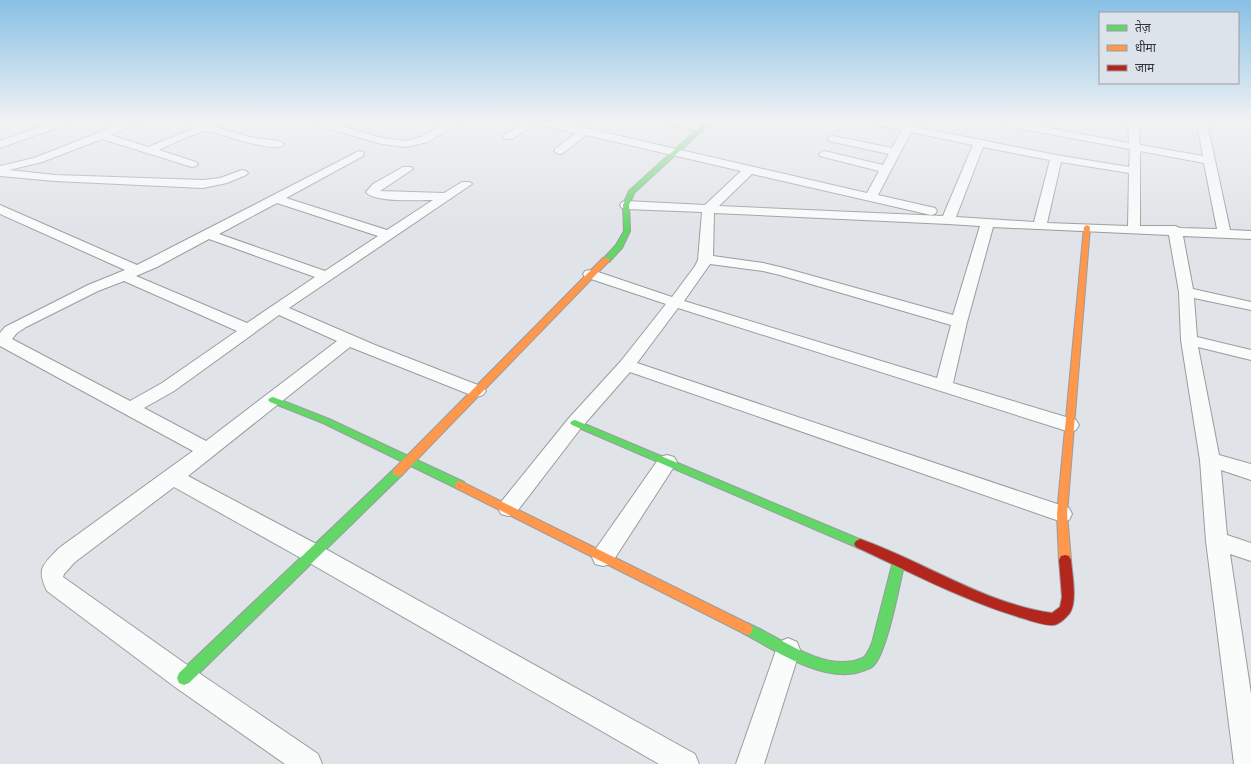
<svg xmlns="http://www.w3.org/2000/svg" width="1251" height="764" viewBox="0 0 1251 764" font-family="'DejaVu Sans','Noto Sans Devanagari',sans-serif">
	<rect width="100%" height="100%" fill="#e0e3e7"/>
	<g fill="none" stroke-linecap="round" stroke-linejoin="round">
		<g stroke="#9a9c9f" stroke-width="2">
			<g id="street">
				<polygon points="51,123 66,123 65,125 0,148 0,141"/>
				<path d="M 123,123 L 137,123 L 136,125 L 111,135 L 148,147 L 195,128 L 186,125 L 185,123 L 206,124 L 249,137 L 279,141 L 284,144 C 276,155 221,133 207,131 C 201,130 167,146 159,150 L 196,162 L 198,164 L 196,166 L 192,167 L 102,139 L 42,162 L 9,170 L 55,175 L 203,180 L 220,178 L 242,170 L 246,171 L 248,173 L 246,175 L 227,183 L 203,188 L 55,181 L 0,176 L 0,166 L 34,158 Z"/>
				<polygon points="314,123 330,123 382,138 406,141 421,137 446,123 458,123 428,142 406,147 382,144 315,125"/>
				<polygon points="524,123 536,123 512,139 504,139 503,137 504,135"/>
				<path d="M 540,123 L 558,123 L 585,128 L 867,193 L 879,171 L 820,156 L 819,154 L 824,151 L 883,165 L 889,154 L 829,141 L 828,139 L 829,137 L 833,136 L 892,148 L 902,130 L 877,125 L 876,123 L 896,123 L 1056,155 L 1129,167 L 1130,149 L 1006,126 L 1001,123 L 1022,123 L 1129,143 L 1128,123 L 1138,123 L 1140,145 L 1203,156 L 1197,123 L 1207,123 L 1230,230 L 1251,231 L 1251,239 L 1183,236 L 1193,289 L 1251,302 L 1251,310 L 1194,298 L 1197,337 L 1251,350 L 1251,360 L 1198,347 L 1219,455 L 1251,464 L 1251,480 L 1221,470 L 1227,535 L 1251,543 L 1251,561 L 1230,554 L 1251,694 L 1251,764 L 1234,764 L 1206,541 L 1200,460 L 1181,340 L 1179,292 L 1169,235 L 993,227 L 967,322 L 953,383 L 1076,420 L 1079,425 L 1076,430 L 1070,432 L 678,308 L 637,363 L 1069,508 L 1072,514 L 1069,520 L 1062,522 L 630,372 L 581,428 L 515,514 L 508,516 L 501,514 L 498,508 L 501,502 L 569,418 L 621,361 L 666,304 L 585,277 L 583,274 L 585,271 L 590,270 L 595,271 L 672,297 L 695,266 L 698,260 L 702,212 L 626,209 L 622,208 L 620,205 L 622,202 L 626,201 L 705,205 L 741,171 L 586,135 L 563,153 L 559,154 L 554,151 L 555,149 L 576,133 L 541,125 ZM 911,132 L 973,145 L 943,216 L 719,206 L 752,174 L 931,215 L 935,214 L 937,211 L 935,208 L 878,195 ZM 983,147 L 1050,160 L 1034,222 L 956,217 ZM 1140,151 L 1204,163 L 1217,229 L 1180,228 L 1175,226 L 1140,226 ZM 1061,162 L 1129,173 L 1128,226 L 1047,223 ZM 714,213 L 948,224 L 980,226 L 953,315 L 784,268 L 763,263 L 713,256 ZM 710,264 L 763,271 L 780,275 L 951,325 L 937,378 L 684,301 Z"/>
				<polygon points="669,123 690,123 705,126 706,128 701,131 670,125"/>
				<path d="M 359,151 L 363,152 L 364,154 L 363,156 L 286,198 L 387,230 L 433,200 C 419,200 374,203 366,192 L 373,184 L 403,167 L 411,167 L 413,169 L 380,191 L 444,193 L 462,182 L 470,182 L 472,184 L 289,308 L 375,345 L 483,387 L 486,391 L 483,395 L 477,397 L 471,395 L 350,347 L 188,476 L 322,547 L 695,754 L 699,764 L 659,764 L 306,561 L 174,487 L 75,562 L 64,574 L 63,577 L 193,669 L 318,754 L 322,764 L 285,764 L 175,687 L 47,591 C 36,568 43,565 59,548 L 193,451 L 0,346 L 0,333 L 5,327 L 88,285 L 125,270 L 0,214 L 0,205 L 137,265 ZM 277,203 L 378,236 L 325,271 L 219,234 ZM 209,239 L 315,277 L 247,323 L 136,276 L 157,267 ZM 124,281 L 237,331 L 162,383 L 130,401 L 12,339 L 17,333 L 26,327 L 98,291 ZM 279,315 L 337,341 L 206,441 L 144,408 L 174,391 Z"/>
				<polygon points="667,455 674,457 677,462 611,564 603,566 595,564 592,557 595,550 660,457"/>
				<polygon points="788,638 797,642 800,650 764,764 736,764 776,650 779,642"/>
			</g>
		</g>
		<g stroke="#9a9c9f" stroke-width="2">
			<g id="fast">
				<polygon points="704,123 710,123 634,193 629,205 630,231 622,248 609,262 603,262 602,260 616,245 624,231 623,205 629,191"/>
				<polygon points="273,397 329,419 464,482 465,485 464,488 460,489 456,488 323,423 270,402 268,400 270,398"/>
				<polygon points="575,420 864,541 866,544 864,547 860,549 856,547 572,425 570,423 572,421"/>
				<polygon points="398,468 402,469 403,472 402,475 189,683 184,685 179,683 177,678 179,673 394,469"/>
				<path d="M 899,556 L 903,557 L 905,561 C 900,582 887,654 873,666 C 870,669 865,670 862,671 C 826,685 774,650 743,633 L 741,629 L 743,625 L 747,623 C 779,636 816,668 853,661 C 857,660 862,659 864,657 C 868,653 870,647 872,643 L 893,561 L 895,557 Z"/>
			</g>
		</g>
		<g stroke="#9a9c9f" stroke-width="2">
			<g id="slow">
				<polygon points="1087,225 1090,227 1067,514 1071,560 1069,564 1065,565 1061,564 1059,560 1057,514 1084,227"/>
				<polygon points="603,258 609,258 610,260 402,475 398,476 394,475 393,472 394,469"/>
				<polygon points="460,481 751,625 753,629 751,633 747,635 743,633 456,488 455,485 456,482"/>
			</g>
		</g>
		<g stroke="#9a9c9f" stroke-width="2">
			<path id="jam" d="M 860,539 C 925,562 983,603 1052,613 L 1060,607 L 1062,597 L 1059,560 L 1061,556 L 1065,555 L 1069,556 L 1071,560 C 1072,574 1078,603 1069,614 C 1066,618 1059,624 1054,625 C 1045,626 1031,621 1022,618 C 964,601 910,572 856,547 L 854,544 L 856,541 Z"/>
		</g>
		<use href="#street" fill="#fafbfb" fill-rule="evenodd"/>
		<use href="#fast" fill="#63d668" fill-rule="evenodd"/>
		<use href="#slow" fill="#ff974d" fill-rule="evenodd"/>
		<use href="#jam" fill="#b3261e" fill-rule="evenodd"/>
	</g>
	<linearGradient id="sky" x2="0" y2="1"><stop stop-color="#88c0e5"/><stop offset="0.53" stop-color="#f1f2f4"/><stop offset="1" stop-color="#f1f2f4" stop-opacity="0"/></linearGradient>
	<rect width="1251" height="230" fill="url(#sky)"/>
	<rect x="1099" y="12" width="140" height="72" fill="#dde3ea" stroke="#999da2"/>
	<rect x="1107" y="25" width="20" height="6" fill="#63d668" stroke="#999da2"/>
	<text x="1135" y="32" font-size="12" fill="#323537">तेज़</text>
	<rect x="1107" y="45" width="20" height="6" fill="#ff974d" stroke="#999da2"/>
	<text x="1135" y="52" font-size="12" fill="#323537">धीमा</text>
	<rect x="1107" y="65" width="20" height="6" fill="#b3261e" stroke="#999da2"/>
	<text x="1135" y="72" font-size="12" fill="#323537">जाम</text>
</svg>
